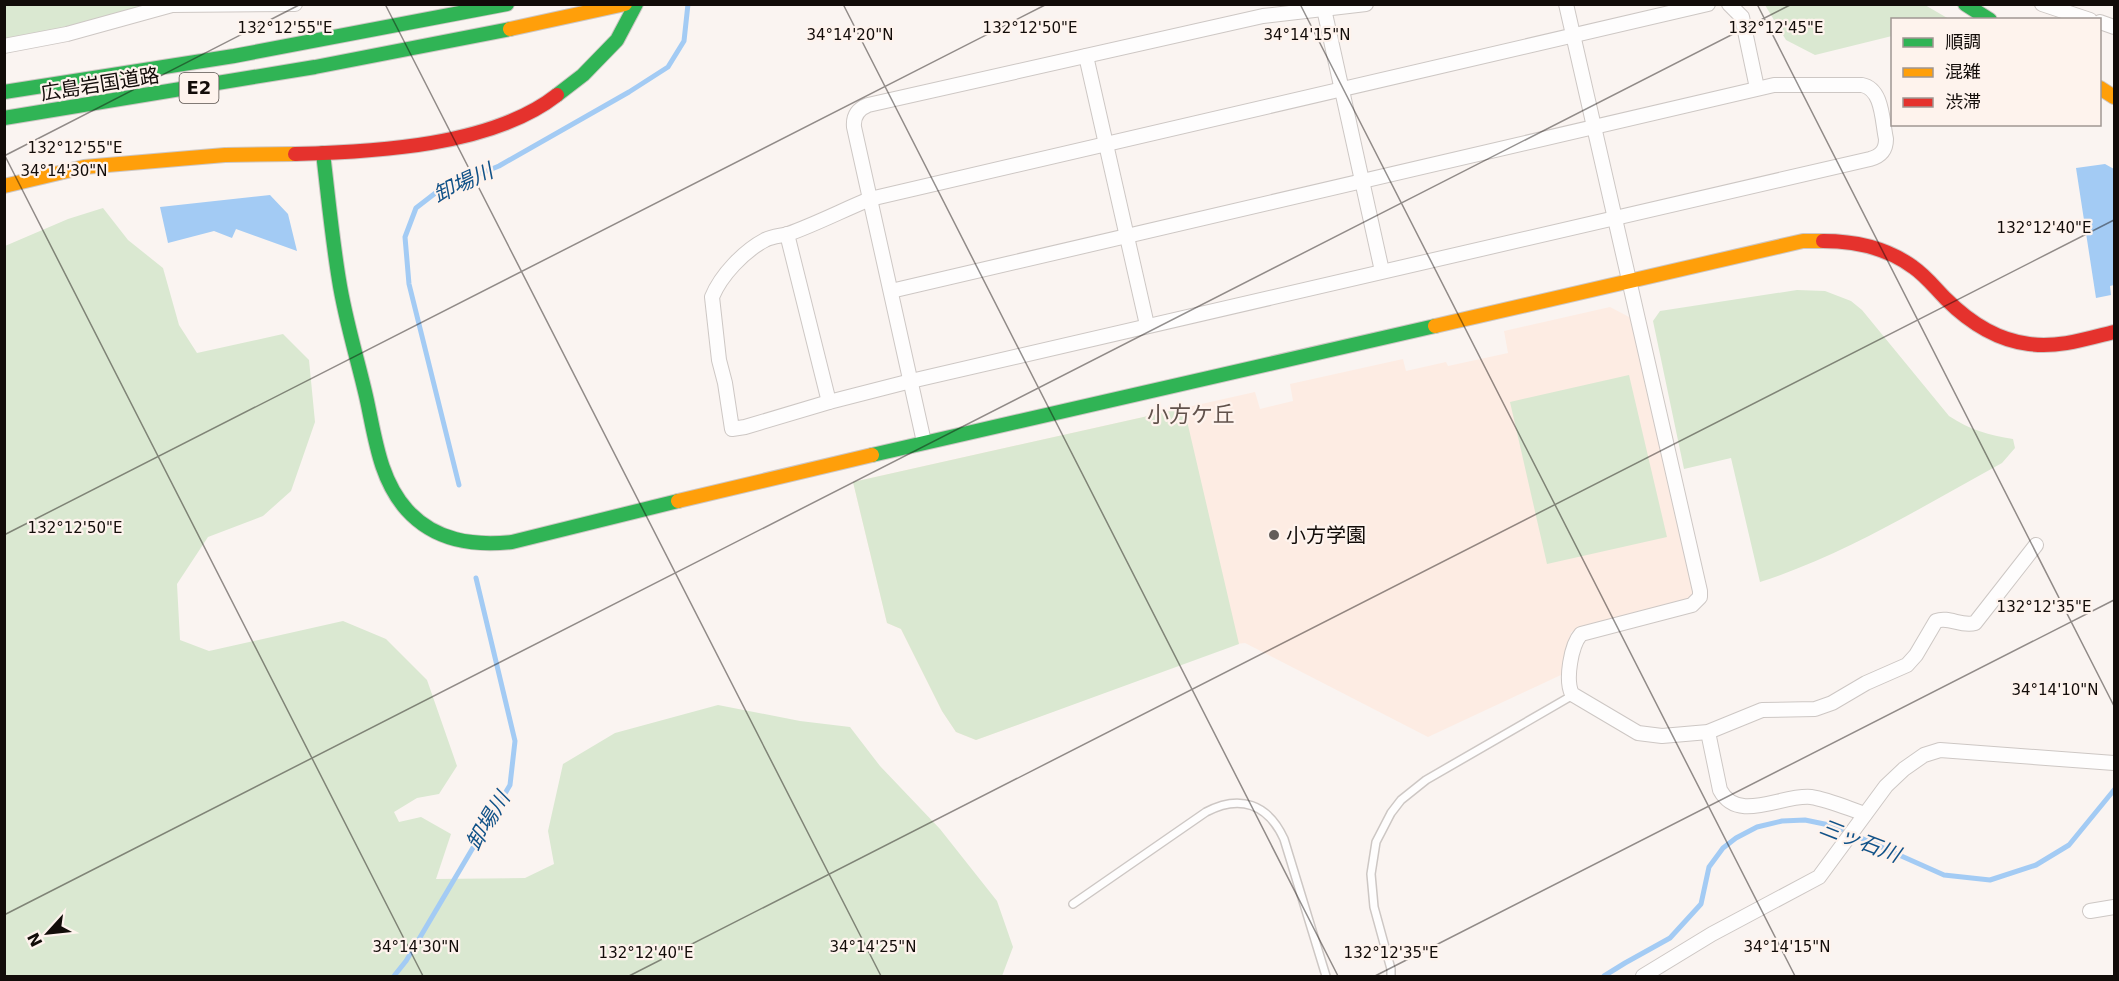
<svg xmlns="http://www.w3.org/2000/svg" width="2119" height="981" viewBox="0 0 2119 981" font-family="'DejaVu Sans','Noto Sans JP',sans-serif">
	<rect width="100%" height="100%" fill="#faf4f1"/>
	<polygon fill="#fdece3" points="1610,307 1631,318 1695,588 1688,600 1571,632 1563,674 1428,737 1245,643 1236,644 976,740 956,732 942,711 901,629 887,623 853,482 1255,392 1260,409 1293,401 1290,384 1403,359 1406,371 1446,362 1448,366 1508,353 1504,331"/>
	<g fill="#dae8d1">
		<polygon points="4,5 165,5 135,14 5,40"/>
		<polygon points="1765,5 1925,5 1949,19 1892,20 1892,36 1815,55 1786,40"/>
		<polygon points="103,208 128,240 163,268 179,325 197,353 283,334 309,360 315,422 291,491 263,516 208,537 177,584 180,640 209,651 343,621 386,639 427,680 457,766 439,794 417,798 394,812 399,822 421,817 451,834 436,879 525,878 554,864 548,831 563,764 615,733 718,705 800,721 850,727 880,766 940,829 997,901 1013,947 1002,976 5,976 5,246 68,219"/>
		<path d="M 1797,290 L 1825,291 L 1851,301 L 1862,310 L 1949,416 C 1970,430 1989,435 2013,439 L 2015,448 L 2002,463 C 1923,506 1847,554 1760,582 L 1731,458 L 1684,469 L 1653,321 L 1660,311 Z"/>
		<polygon points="1629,375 1667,537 1547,564 1510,402"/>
		<polygon points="1184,408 1239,644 976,740 956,732 942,711 901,629 887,623 853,482"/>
	</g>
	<g fill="#a3cbf4">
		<polygon points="2105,164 2114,169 2114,285 2110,286 2111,295 2096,298 2076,168"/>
		<polygon points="270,195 288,214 297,251 236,229 232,238 214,231 168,243 160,207"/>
	</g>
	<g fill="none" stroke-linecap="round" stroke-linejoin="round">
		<g stroke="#a3cbf4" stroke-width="5">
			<polyline points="459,485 409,284 405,237 416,208 438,191 499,166 629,92 668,67 684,41 688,4"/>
			<polyline points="394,976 406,961 510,785 515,741 476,578"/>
			<polyline points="1604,976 1625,963 1670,938 1701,904 1709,867 1723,848 1736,838 1757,827 1782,821 1805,820 1834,826 1944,875 1990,880 2036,865 2069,845 2114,790"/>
		</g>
		<g stroke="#cdc7c4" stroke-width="10">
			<g id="lane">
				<path d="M 1073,904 L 1206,812 C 1240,794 1268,804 1284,839 L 1326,976"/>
				<polyline points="1391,976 1391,969 1374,907 1371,874 1376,842 1391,813 1401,800 1426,780 1573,695"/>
			</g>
		</g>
		<g stroke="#cdc7c4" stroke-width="16">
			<g id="street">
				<path d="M 1566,4 L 1700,591 L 1700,597 L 1692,605 L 1581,634 C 1571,645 1565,680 1572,694 L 1638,733 L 1662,736 L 1708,732 L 1762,710 L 1815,709 L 1832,703 L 1866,683 L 1907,665 L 1916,655 L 1936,621 C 1949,616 1961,627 1975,623 L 2036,545"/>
				<polyline points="1729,4 1742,17 1757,88"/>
				<polyline points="2042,4 2090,20"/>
				<polyline points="1324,9 1382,271"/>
				<polyline points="2100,22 2114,27"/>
				<polyline points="4,46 67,34 172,5 295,4"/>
				<polyline points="1086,56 1147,325"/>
				<polyline points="787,234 829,402"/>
				<path d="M 891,291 L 1774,85 L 1862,85 C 1883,89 1882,121 1886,139 C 1886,150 1881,156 1870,159 L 911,381 L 829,402 L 745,427 L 732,429 L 725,383 L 719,360 L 712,297 C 721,275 744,251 765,240 C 772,236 781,236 788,234 C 816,224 843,210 870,199 L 1708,4"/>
				<path d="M 924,442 L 854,127 C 853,116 858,109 868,105 L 1263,16 L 1366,4"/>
				<path d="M 1708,732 L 1720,790 C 1738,824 1782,794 1811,797 C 1829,800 1847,808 1865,814"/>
				<polyline points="2090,911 2114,907"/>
				<polyline points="1643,976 1712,934 1819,877 1886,786 1904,769 1924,755 1940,750 2114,763"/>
			</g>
		</g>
		<g stroke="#cdc7c4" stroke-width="16">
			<g id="fast">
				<polyline points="1965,4 1990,20"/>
				<polyline points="4,92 234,56 507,4"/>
				<polyline points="557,95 583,75 617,40 636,4"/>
				<polyline points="4,118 315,67 510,29"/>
				<path d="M 323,153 C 328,195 332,238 339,280 C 345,319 357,357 366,396 C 375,436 379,479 407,510 C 435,541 473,546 512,542 L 678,501"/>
				<polyline points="872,455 1435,326"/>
			</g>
		</g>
		<g stroke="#cdc7c4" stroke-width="16">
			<g id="slow">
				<polyline points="510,29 625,4"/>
				<polyline points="2100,88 2114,97"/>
				<polyline points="4,186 84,167 225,155 295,154"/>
				<polyline points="1435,326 1803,241 1823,241"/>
				<polyline points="678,501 872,455"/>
			</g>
		</g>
		<g stroke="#cdc7c4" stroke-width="16">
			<g id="jam">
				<path d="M 295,154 C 375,152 492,146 557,95"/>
				<path d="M 1823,241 C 1855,241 1887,248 1913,267 C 1926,276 1935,288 1946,299 C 1969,322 1996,340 2029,344 C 2058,348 2086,339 2114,332"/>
			</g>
		</g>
		<use href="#lane" stroke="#fefdfd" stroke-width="7"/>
		<use href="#street" stroke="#fefdfd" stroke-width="14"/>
		<use href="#fast" stroke="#30b455" stroke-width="14"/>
		<use href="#slow" stroke="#ff9f0a" stroke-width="14"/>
		<use href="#jam" stroke="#e5322d" stroke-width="14"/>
	</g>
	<path fill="none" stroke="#120c09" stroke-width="1.5" stroke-opacity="0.45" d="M 385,4 L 881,976M 843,4 L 1338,976M 1300,4 L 1795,976M 1757,4 L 2114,706M 4,154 L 423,976M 4,156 L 301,4M 4,535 L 1047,4M 4,915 L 1792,4M 629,976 L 2114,220M 1375,976 L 2114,600"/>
	<circle fill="#635d5a" stroke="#fef3ed" stroke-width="2" cx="1274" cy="535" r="6"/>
	<g text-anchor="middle" stroke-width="4.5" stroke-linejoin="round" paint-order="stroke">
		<rect fill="#fef3ed" stroke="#59514d" stroke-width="1.5" x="179.5" y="73" width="39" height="30" rx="4.5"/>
		<g font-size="18" font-weight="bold" fill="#120c09">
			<text x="199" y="94">E2</text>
		</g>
		<g font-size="20" fill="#120c09" stroke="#fef3ed">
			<text transform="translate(100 84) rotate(-9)" y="7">広島岩国道路</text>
		</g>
		<g font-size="20" fill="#120c09" stroke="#fef3ed" text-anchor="start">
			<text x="1286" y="542">小方学園</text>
		</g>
		<g font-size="21" font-style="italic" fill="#115288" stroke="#fef3ed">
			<text transform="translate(463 183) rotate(-25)" y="7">卸場川</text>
			<text transform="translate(488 821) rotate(-59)" y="7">卸場川</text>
			<text transform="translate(1860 841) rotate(21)" y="7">三ッ石川</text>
		</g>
		<g font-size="22" fill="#61524b" stroke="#fef3ed">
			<text x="1191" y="422">小方ケ丘</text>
		</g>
	</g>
	<g font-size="15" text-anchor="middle" fill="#120c09" stroke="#fef3ed" stroke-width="4.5" stroke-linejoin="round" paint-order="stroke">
		<text x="285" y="33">132°12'55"E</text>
		<text x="1030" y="33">132°12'50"E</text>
		<text x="1776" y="33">132°12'45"E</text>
		<text x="850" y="40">34°14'20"N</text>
		<text x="1307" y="40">34°14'15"N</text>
		<text x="75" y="153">132°12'55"E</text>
		<text x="64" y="176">34°14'30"N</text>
		<text x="2044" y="233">132°12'40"E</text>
		<text x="75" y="533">132°12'50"E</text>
		<text x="2044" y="612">132°12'35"E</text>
		<text x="2055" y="695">34°14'10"N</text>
		<text x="416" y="952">34°14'30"N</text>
		<text x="873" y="952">34°14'25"N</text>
		<text x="1787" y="952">34°14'15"N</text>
		<text x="646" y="958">132°12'40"E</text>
		<text x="1391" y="958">132°12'35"E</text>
	</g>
	<rect width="2119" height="981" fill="none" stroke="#120c09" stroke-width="12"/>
	<rect x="1891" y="18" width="210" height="108" fill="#fef3ed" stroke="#a09792" stroke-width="1.5"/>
	<rect x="1903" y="38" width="30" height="9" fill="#30b455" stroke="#a09792" stroke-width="1.5"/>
	<text x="1945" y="48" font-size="18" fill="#120c09">順調</text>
	<rect x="1903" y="68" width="30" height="9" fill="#ff9f0a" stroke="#a09792" stroke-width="1.5"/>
	<text x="1945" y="78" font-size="18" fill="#120c09">混雑</text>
	<rect x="1903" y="98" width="30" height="9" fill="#e5322d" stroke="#a09792" stroke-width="1.5"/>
	<text x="1945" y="108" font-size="18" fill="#120c09">渋滞</text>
	<g transform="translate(48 933) rotate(243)" stroke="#fef3ed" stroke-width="4.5" paint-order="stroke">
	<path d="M0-4.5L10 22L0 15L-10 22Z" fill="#120c09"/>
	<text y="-9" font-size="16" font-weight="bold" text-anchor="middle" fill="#120c09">N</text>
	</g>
</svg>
